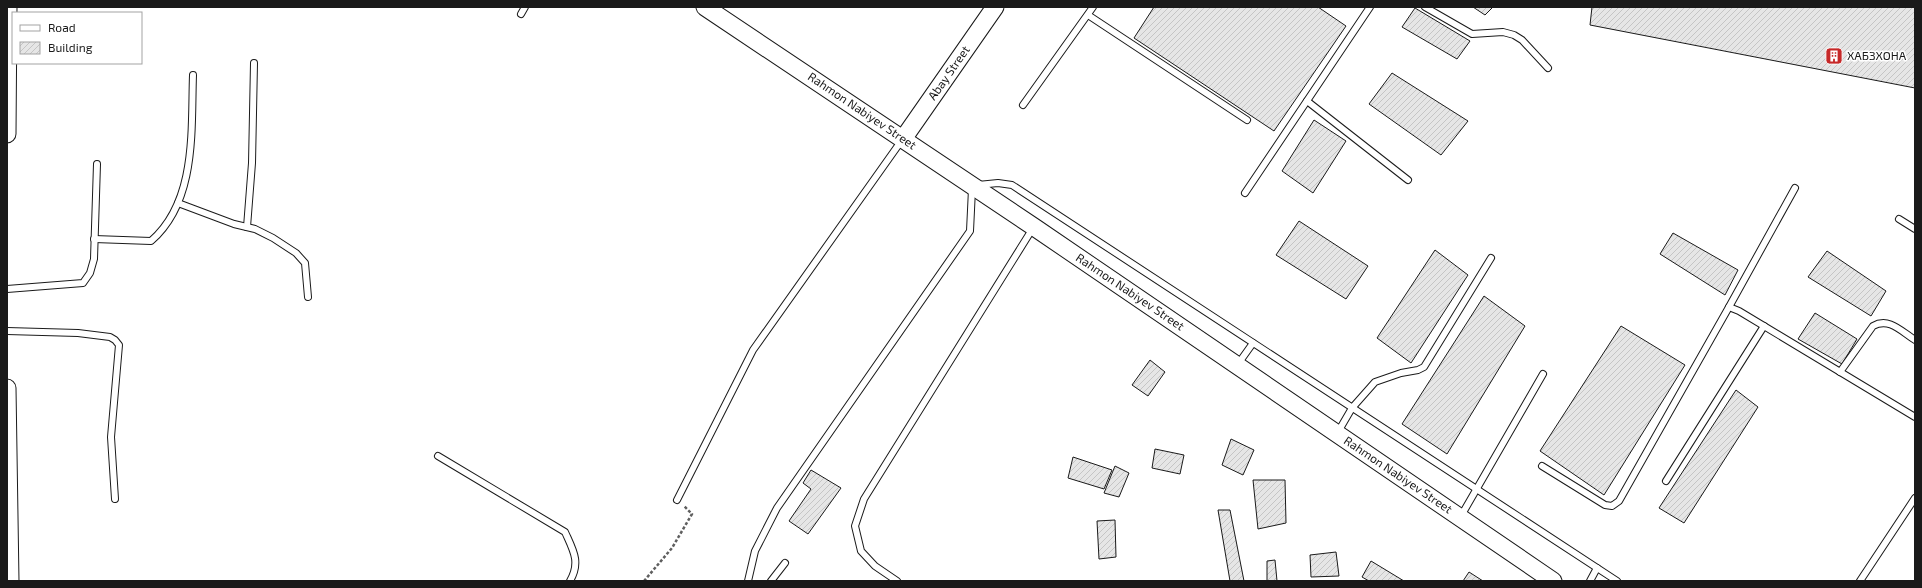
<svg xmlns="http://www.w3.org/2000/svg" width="1922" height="588" viewBox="0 0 1922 588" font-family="'Exo 2',sans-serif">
	<defs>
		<pattern id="building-hatch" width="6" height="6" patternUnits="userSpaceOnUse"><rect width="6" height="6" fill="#e6e6e6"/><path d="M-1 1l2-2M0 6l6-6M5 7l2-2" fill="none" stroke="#c5c5c5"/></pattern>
	</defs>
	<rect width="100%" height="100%" fill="#fff"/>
	<g fill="url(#building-hatch)" stroke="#1a1a1a">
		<polygon points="1154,7 1318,7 1346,26 1274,131 1134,38"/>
		<polygon points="1473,7 1493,7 1485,15"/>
		<polygon points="1592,7 1915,7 1915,88 1590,25"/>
		<polygon points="1415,8 1470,41 1457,59 1402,27"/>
		<polygon points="1392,73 1468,121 1441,155 1369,104"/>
		<polygon points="1314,120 1346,141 1313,193 1282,171"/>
		<polygon points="1299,221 1368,266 1346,299 1276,255"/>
		<polygon points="1673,233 1738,270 1725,295 1660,254"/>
		<polygon points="1435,250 1468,275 1411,363 1377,338"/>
		<polygon points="1827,251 1886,291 1871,316 1808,277"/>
		<polygon points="1484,296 1525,326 1447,454 1402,424"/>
		<polygon points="1815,313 1857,339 1842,364 1798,339"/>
		<polygon points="1621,326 1685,365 1604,495 1540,451"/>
		<polygon points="1150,360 1165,372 1148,396 1132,385"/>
		<polygon points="1736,390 1758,407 1684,523 1659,508"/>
		<polygon points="1231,439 1254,450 1243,475 1222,465"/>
		<polygon points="1155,449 1184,455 1180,474 1152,468"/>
		<polygon points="1073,457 1112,470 1104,489 1068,478"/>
		<polygon points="1115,466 1129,473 1119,497 1104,493"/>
		<polygon points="811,470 841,488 808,534 789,521 811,489 803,483"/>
		<polygon points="1253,480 1285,480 1286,523 1258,529"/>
		<polygon points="1218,510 1230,510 1244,581 1230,581"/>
		<polygon points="1115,520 1116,557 1099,559 1097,521"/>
		<polygon points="1336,552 1339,576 1311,577 1310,555"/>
		<polygon points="1275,560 1277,581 1267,581 1267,561"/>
		<polygon points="1371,561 1404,581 1369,581 1362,577"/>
		<polygon points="1469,572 1483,581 1463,581"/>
	</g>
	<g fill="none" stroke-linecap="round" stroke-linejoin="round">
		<g stroke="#1a1a1a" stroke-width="8">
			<g id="lane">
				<polyline points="1425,7 1472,34 1503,32 1514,35 1522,40 1548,68"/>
				<polyline points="521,14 525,7"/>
				<polyline points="1088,15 1247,120"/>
				<polyline points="1307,101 1408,180"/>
				<polyline points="1023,105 1093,7"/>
				<polyline points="978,185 998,183 1012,185 1617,581"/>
				<polyline points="1245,193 1370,7"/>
				<polyline points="178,203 234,224 255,229 273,238 296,253 305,263 308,297"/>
				<polyline points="1899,219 1915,229"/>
				<polyline points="247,227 252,163 254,63"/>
				<path d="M 94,239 L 151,241 C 197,201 191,130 193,75"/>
				<polyline points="7,289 83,283 90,273 94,259 97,164"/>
				<polyline points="1729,307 1795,188"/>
				<polyline points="7,331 78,333 110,337 115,340 119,345 111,437 115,499"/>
				<polyline points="1238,364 1253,343"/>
				<path d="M 1840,372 L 1873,326 C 1889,317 1901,331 1915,340"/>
				<polyline points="1338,432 1352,408 1375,382 1401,373 1418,370 1424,367 1491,258"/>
				<path d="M 438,456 L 565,532 C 573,550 581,562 570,581"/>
				<polyline points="1542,466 1605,505 1612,506 1619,501 1729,307 1739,311 1915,417"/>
				<polyline points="1666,481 1764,326"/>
				<polyline points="677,500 753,350 902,140"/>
				<polyline points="1461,516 1543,374"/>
				<polyline points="748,581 755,551 777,508 970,231 972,189"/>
				<polyline points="771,581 785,563"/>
				<polyline points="897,581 875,566 861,551 855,526 864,499 1033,228"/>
				<polyline points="1590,581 1597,568"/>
				<polyline points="1860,581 1915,498"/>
			</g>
		</g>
		<g stroke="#1a1a1a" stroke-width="19">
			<g id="secondary">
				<polyline points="705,7 1034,227 1553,581"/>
				<polyline points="7,134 8,7"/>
				<polyline points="903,139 995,7"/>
				<polyline points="7,388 10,581"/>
			</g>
		</g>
		<polyline stroke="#5f5f5f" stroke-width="2.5" stroke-dasharray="3 2" stroke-linecap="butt" points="644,581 672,548 692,514 684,506"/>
		<use href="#lane" stroke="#fff" stroke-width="6"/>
		<use href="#secondary" stroke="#fff" stroke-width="17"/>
	</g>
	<defs>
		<g id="building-square" transform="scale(0.9)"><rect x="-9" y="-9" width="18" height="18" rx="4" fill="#c62828" stroke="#fff"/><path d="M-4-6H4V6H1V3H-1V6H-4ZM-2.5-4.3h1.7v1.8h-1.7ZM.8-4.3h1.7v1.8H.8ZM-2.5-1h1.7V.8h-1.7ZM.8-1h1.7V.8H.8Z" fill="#fff"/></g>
	</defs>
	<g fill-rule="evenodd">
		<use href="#building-square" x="1834" y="56"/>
	</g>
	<g text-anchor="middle" stroke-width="3" stroke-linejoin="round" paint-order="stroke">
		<g font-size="12" fill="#1a1a1a" stroke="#fff" text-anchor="start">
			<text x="1847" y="60">ХАБЗХОНА</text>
		</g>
		<g font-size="12" fill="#1a1a1a" stroke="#fff">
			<text transform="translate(949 73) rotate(-55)" y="4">Abay Street</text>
			<text transform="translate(862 111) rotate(34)" y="4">Rahmon Nabiyev Street</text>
			<text transform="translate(1130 292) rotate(34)" y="4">Rahmon Nabiyev Street</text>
			<text transform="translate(1398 475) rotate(34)" y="4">Rahmon Nabiyev Street</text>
		</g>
	</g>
	<rect width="1922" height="588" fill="none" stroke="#1a1a1a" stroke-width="16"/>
	<rect x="12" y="12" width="130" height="52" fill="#ffffff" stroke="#a3a3a3"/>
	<rect x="20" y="25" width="20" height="6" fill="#ffffff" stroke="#a3a3a3"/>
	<text x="48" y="32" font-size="12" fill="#1a1a1a">Road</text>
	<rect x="20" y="42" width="20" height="12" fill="url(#building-hatch)" stroke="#a3a3a3"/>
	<text x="48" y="52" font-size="12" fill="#1a1a1a">Building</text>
</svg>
